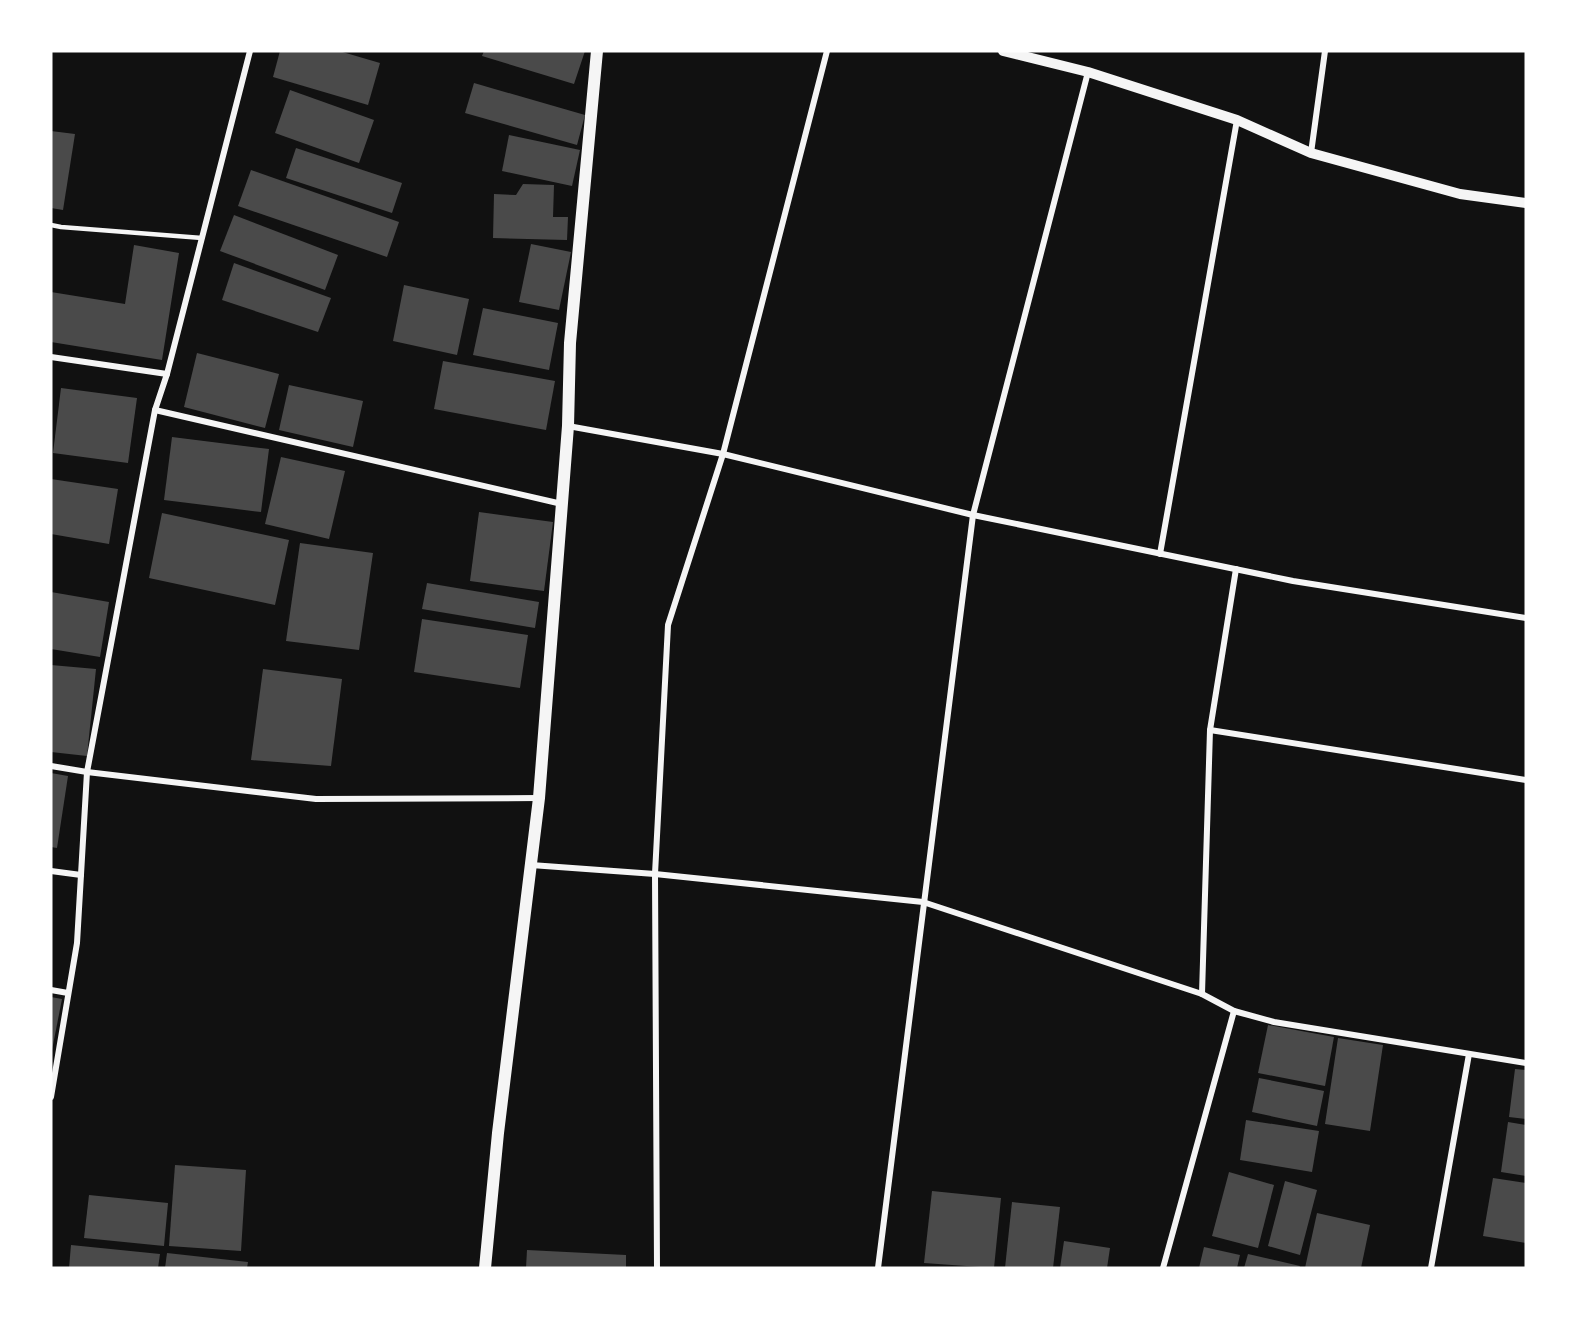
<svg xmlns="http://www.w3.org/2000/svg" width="1577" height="1319" viewBox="0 0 1577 1319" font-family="Manrope,sans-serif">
	<rect width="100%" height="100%" fill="#111"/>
	<g fill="#4a4a4a">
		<polygon points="280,51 339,51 380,63 368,105 273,77"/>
		<polygon points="484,51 585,51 574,84 482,56"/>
		<polygon points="474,83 585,115 577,145 465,113"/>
		<polygon points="290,90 374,120 359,163 275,133"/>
		<polygon points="51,131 75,134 63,210 51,208"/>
		<polygon points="509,135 580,150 572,186 502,171"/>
		<polygon points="296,148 402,183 392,213 286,178"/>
		<polygon points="251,170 399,222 387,257 238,206"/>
		<polygon points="523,184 554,185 553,217 568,217 567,240 493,238 494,194 516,195"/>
		<polygon points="234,215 338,255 325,290 220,251"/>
		<polygon points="531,244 571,252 559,310 519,302"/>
		<polygon points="134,245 179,253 162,360 51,342 51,292 125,304"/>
		<polygon points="234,263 331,298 318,332 222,300"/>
		<polygon points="404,285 469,299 457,355 393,341"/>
		<polygon points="483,308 558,323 549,370 473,355"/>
		<polygon points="197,353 279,374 265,428 184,407"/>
		<polygon points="443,361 555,381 546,430 434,409"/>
		<polygon points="289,385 363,401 353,447 279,430"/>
		<polygon points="61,388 137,398 128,463 53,453"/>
		<polygon points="172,437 269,449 261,512 164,500"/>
		<polygon points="281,457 345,471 329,539 265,524"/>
		<polygon points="51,479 118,489 109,544 51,534"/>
		<polygon points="479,512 553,522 544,591 470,581"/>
		<polygon points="162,513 289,540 275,605 149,578"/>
		<polygon points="300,543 373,553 359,650 286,641"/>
		<polygon points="427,583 539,602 535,628 422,609"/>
		<polygon points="51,592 109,602 100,657 51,649"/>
		<polygon points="422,619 528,635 520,688 414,672"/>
		<polygon points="51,665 96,669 87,756 51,752"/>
		<polygon points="263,669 342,679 331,766 251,760"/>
		<polygon points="51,773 68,776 57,848 51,847"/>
		<polygon points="51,997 62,999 52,1050 51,1050"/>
		<polygon points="1268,1025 1334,1037 1325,1086 1258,1073"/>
		<polygon points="1338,1038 1383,1045 1370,1131 1325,1124"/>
		<polygon points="1515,1069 1526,1070 1526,1119 1509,1117"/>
		<polygon points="1259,1078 1324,1091 1317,1126 1252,1112"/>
		<polygon points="1246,1120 1319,1131 1312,1172 1240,1160"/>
		<polygon points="1508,1122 1526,1125 1526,1176 1501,1172"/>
		<polygon points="175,1165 246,1170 241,1251 169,1246"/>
		<polygon points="1229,1172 1274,1185 1258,1248 1212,1236"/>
		<polygon points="1493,1178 1526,1183 1526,1243 1483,1236"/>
		<polygon points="1285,1181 1317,1190 1300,1255 1268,1246"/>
		<polygon points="932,1191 1001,1198 994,1268 924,1263"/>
		<polygon points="89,1195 168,1203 164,1246 84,1238"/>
		<polygon points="1012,1202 1060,1207 1053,1268 1005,1268"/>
		<polygon points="1317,1213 1370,1225 1361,1268 1305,1268"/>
		<polygon points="1064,1241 1110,1248 1107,1268 1060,1268"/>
		<polygon points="71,1245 160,1254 158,1268 69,1268"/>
		<polygon points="1204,1247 1240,1255 1237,1268 1199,1268"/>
		<polygon points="527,1250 626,1255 626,1268 526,1268"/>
		<polygon points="167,1253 248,1262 247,1268 165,1268"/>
		<polygon points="1248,1254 1300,1266 1299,1268 1244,1268"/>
	</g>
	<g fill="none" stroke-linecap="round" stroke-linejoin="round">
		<polyline stroke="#f5f5f5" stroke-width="4.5" points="51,225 61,227 202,238"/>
		<g stroke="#f5f5f5" stroke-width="6">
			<polyline points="1311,153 1325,51"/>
			<polyline points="51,357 167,374"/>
			<polyline points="155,410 562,504"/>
			<polyline points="568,426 723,454 973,515 1293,581 1526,618"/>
			<polyline points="1160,554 1237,120"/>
			<polyline points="1210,730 1526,780"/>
			<polyline points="51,766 87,772 316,799 539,798"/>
			<polyline points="531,865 655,874 923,902 1202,994 1234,1011 1274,1022 1526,1063"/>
			<polyline points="51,871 81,875"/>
			<polyline points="51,990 68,993"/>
			<polyline points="1202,994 1210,730 1236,569"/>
			<polyline points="51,1097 77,943 87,772 155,410 167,374 250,51"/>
			<polyline points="657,1268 655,874 668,625 723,454 827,51"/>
			<polyline points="878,1268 973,515 1088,72"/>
			<polyline points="1163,1268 1234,1011"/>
			<polyline points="1431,1268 1469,1054"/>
		</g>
		<polyline stroke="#f5f5f5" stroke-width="10" points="1003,51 1088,72 1237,120 1311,153 1460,194 1526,203"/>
		<polyline stroke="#f5f5f5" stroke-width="12" points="485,1268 498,1133 539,798 568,426 570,343 597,51"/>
	</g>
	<rect width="1577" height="1319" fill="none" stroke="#ffffff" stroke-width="105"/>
</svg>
